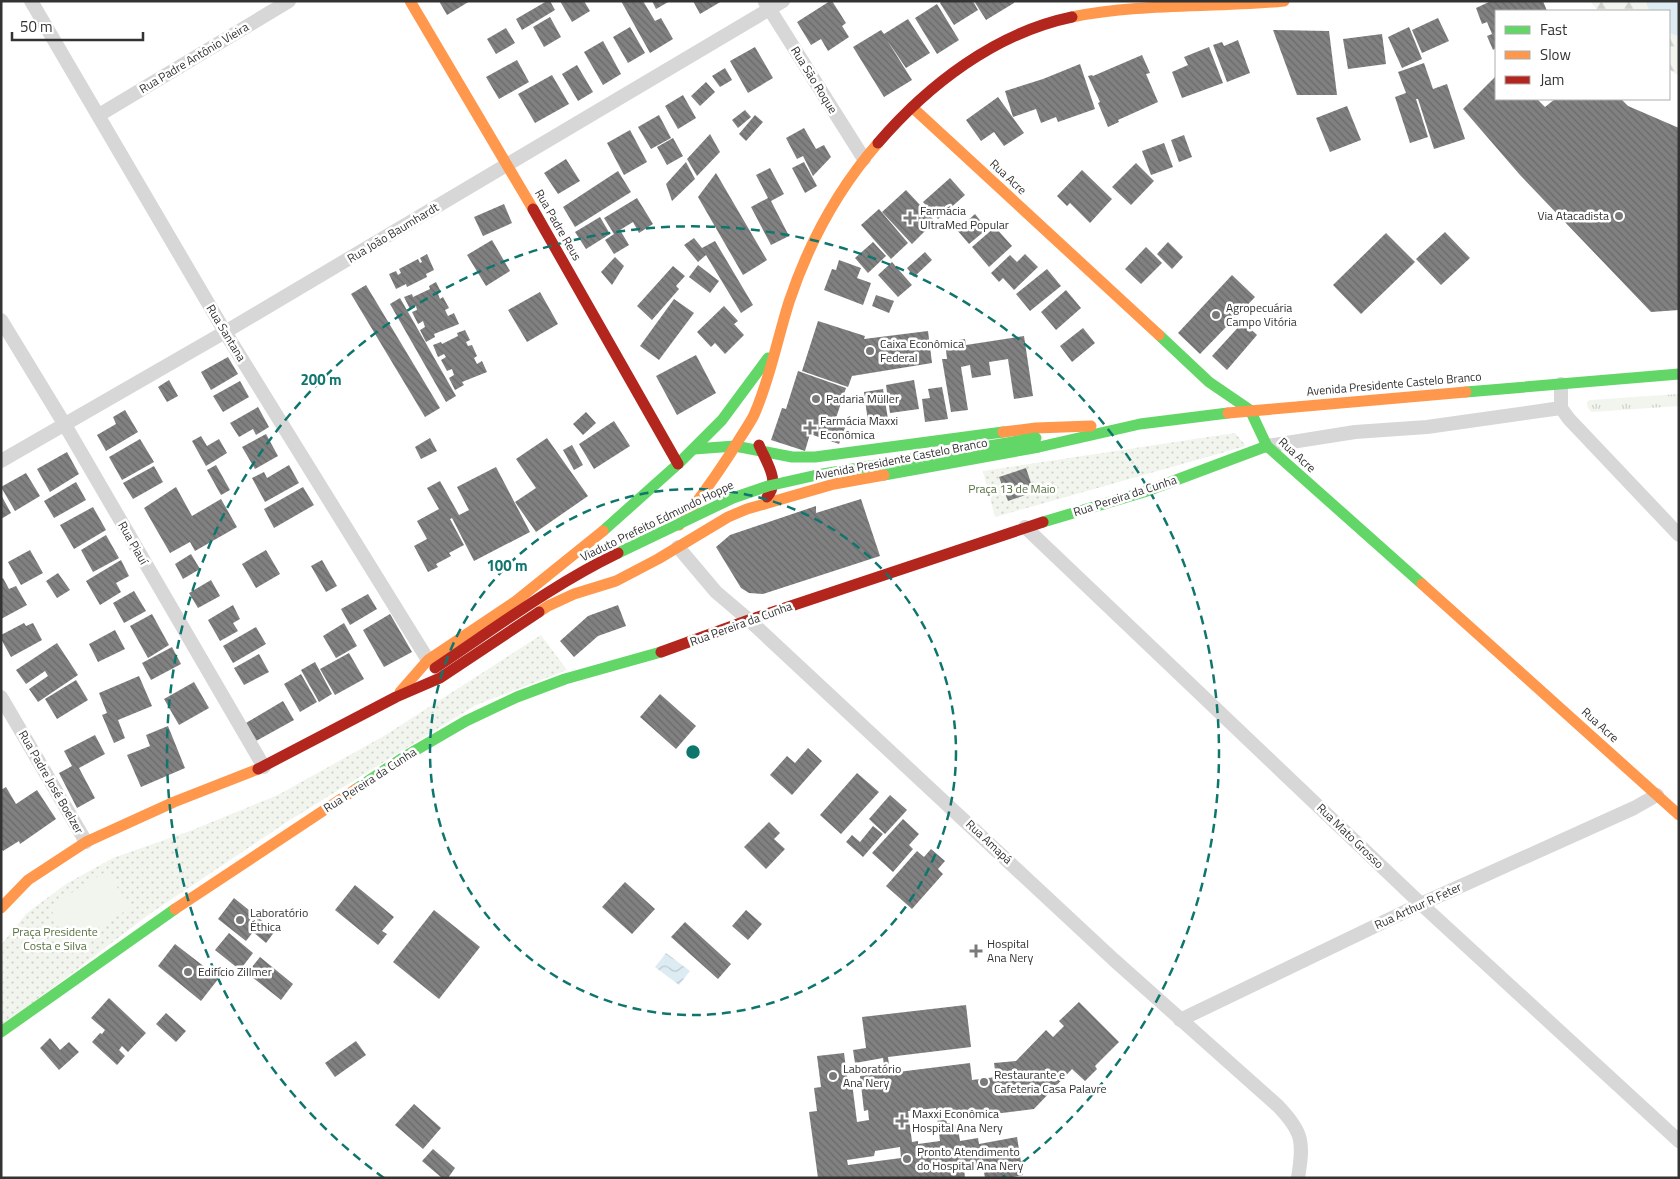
<svg xmlns="http://www.w3.org/2000/svg" width="1680" height="1179" viewBox="0 0 1680 1179" font-family="'Titillium Web',sans-serif">
	<defs>
		<pattern id="grass-tufts" width="24" height="20" patternUnits="userSpaceOnUse" patternTransform="scale(1.25)"><rect width="24" height="20" fill="#f1f5ed"/><path d="M3 7l-1-3M5 7V3M7 7l1-3M15 17l-1-3M17 17v-4M19 17l1-3" fill="none" stroke="#cfd2cc"/></pattern>
		<pattern id="forest-firs" width="22" height="20" patternUnits="userSpaceOnUse" patternTransform="scale(1.25)"><rect width="22" height="20" fill="#f1f5ed"/><path d="M5 1l3.5 6h-7zM16 11l3.5 6h-7z" fill="#cfd2cc"/></pattern>
		<pattern id="park-dots" width="8" height="8" patternUnits="userSpaceOnUse" patternTransform="scale(1.25)"><rect width="8" height="8" fill="#f1f5ed"/><path d="M2 2h.1M6 6h.1" fill="none" stroke="#cfd2cc" stroke-width="1.8" stroke-linecap="round"/></pattern>
		<pattern id="water-waves" width="16" height="10" patternUnits="userSpaceOnUse" patternTransform="scale(1.25)"><rect width="16" height="10" fill="#ddebf3"/><path d="M0 5q4-4 8 0t8 0" fill="none" stroke="#becad1"/></pattern>
		<pattern id="building-back-hatch" width="6" height="6" patternUnits="userSpaceOnUse" patternTransform="scale(1.25)"><rect width="6" height="6" fill="#818181"/><path d="M-1 5l2 2M0 0l6 6M5-1l2 2" fill="none" stroke="#6a6a6a"/></pattern>
	</defs>
	<rect width="100%" height="100%" fill="#fff"/>
	<polygon fill="url(#grass-tufts)" points="1679,394 1679,406 1591,412 1587,406 1587,402 1590,400"/>
	<polygon fill="url(#forest-firs)" points="1590,1 1679,1 1679,76 1669,69 1669,11 1598,11"/>
	<g fill="url(#park-dots)">
		<polygon points="1235,433 1246,446 995,517 983,471"/>
		<polygon points="541,635 567,670 476,705 290,820 151,913 1,1027 1,945 27,913 66,884 113,858 190,831 278,795 384,736"/>
	</g>
	<polygon fill="#f1f5ed" points="107,871 130,908 72,944 49,907"/>
	<polygon fill="url(#water-waves)" points="666,953 690,971 679,985 655,967"/>
	<g fill="none" stroke-linecap="round" stroke-linejoin="round">
		<polyline stroke="#ddebf3" stroke-width="31" points="1662,1 1679,20"/>
	</g>
	<g fill="url(#building-back-hatch)" fill-rule="evenodd">
		<polygon points="439,1 470,1 447,15"/>
		<polygon points="547,1 550,1 555,10 522,30 516,19"/>
		<polygon points="560,1 584,1 590,11 572,22"/>
		<polygon points="621,1 643,1 655,21 661,18 673,39 650,53"/>
		<polygon points="652,1 670,1 656,9"/>
		<polygon points="693,1 722,1 700,14"/>
		<polygon points="830,1 832,1 846,23 842,26 849,37 828,51 821,39 811,45 797,22"/>
		<polygon points="942,1 973,1 978,10 954,25 940,3"/>
		<polygon points="974,1 1014,1 1014,3 986,20"/>
		<polygon points="1491,1 1543,1 1547,11 1496,11 1496,48 1493,50 1487,36 1492,34 1487,22 1482,24 1476,8"/>
		<polygon points="937,4 959,40 937,54 915,18"/>
		<polygon points="550,17 561,37 544,47 533,27"/>
		<polygon points="1438,18 1449,41 1422,53 1412,30"/>
		<polygon points="908,19 930,53 906,68 887,40 912,80 884,97 853,47 881,30 884,34"/>
		<polygon points="630,27 645,53 628,63 613,37"/>
		<polygon points="1409,27 1422,59 1402,68 1388,37"/>
		<polygon points="506,28 515,43 496,54 487,39"/>
		<polygon points="1273,30 1329,31 1337,95 1297,95"/>
		<polygon points="1382,34 1386,64 1348,69 1343,39"/>
		<polygon points="1238,40 1250,73 1227,82 1213,45 1222,42 1224,46"/>
		<polygon points="603,41 621,74 603,85 584,52"/>
		<polygon points="755,47 773,78 748,93 730,61"/>
		<polygon points="1209,47 1223,83 1182,98 1172,72 1188,65 1184,57"/>
		<polygon points="1142,55 1150,73 1146,74 1158,102 1118,120 1119,122 1108,127 1098,103 1100,102 1088,76 1092,75 1093,76"/>
		<polygon points="517,60 529,82 499,99 486,77"/>
		<polygon points="1424,63 1433,89 1447,84 1465,139 1434,149 1418,99 1416,99 1428,137 1410,143 1395,97 1406,93 1398,72"/>
		<polygon points="1080,64 1095,109 1058,122 1056,117 1041,123 1036,109 1013,117 1005,91 1043,79"/>
		<polygon points="577,65 593,92 578,101 562,74"/>
		<polygon points="725,68 732,80 720,87 712,76"/>
		<polygon points="552,75 569,104 535,123 518,94"/>
		<polygon points="1496,76 1496,99 1537,99 1545,107 1555,99 1621,99 1628,106 1679,128 1679,310 1651,312 1520,175 1463,109"/>
		<polygon points="706,82 715,92 700,106 691,96"/>
		<polygon points="683,95 696,118 678,129 665,106"/>
		<polygon points="998,97 1024,133 1004,146 994,132 981,141 966,120"/>
		<polygon points="1347,106 1361,140 1330,152 1316,118"/>
		<polygon points="745,110 751,117 738,128 732,120"/>
		<polygon points="659,115 671,138 651,149 638,127"/>
		<polygon points="755,115 763,122 746,141 739,134"/>
		<polygon points="804,128 816,149 824,145 831,157 813,176 803,156 797,159 786,138"/>
		<polygon points="630,130 647,162 624,175 607,143"/>
		<polygon points="710,134 720,152 697,176 687,159"/>
		<polygon points="1184,135 1192,157 1179,162 1171,140"/>
		<polygon points="673,138 683,156 667,165 657,147"/>
		<polygon points="1164,143 1173,167 1151,175 1142,151"/>
		<polygon points="566,159 580,181 558,194 544,173"/>
		<polygon points="686,162 695,179 672,201 666,184"/>
		<polygon points="804,162 817,186 805,193 792,168"/>
		<polygon points="1136,163 1154,181 1131,205 1112,187"/>
		<polygon points="770,168 784,194 771,201 789,236 771,245 751,207 768,198 756,175"/>
		<polygon points="1082,170 1112,199 1090,223 1070,203 1067,206 1057,196"/>
		<polygon points="618,171 631,192 575,227 563,207"/>
		<polygon points="716,173 767,260 743,275 698,197"/>
		<polygon points="950,178 965,195 938,219 923,202"/>
		<polygon points="906,190 935,221 912,244 882,212"/>
		<polygon points="637,198 653,224 639,233 633,222 620,230 629,245 614,254 605,240 614,234 604,218"/>
		<polygon points="504,204 512,223 483,236 474,217"/>
		<polygon points="879,209 908,243 891,259 861,225"/>
		<polygon points="975,214 987,229 969,244 957,230"/>
		<polygon points="600,217 610,234 586,249 575,232"/>
		<polygon points="995,227 1012,246 989,267 972,247"/>
		<polygon points="1445,232 1470,258 1441,285 1416,259"/>
		<polygon points="1386,233 1415,262 1361,314 1333,285"/>
		<polygon points="694,238 702,248 715,241 753,305 741,313 706,255 698,262 684,245"/>
		<polygon points="492,240 510,271 486,286 467,255"/>
		<polygon points="873,242 886,256 868,273 855,258"/>
		<polygon points="1168,242 1183,257 1172,269 1157,254"/>
		<polygon points="1146,247 1162,263 1141,284 1125,269"/>
		<polygon points="925,252 932,260 914,277 907,268"/>
		<polygon points="427,254 434,270 426,274 427,277 407,287 406,284 396,289 389,274 396,271 398,275 401,273 399,269 418,259 420,263 422,262 420,258"/>
		<polygon points="1025,254 1038,267 1014,290 1003,278 999,282 991,273 1010,255 1017,262"/>
		<polygon points="615,257 624,266 612,285 601,272"/>
		<polygon points="839,260 861,268 857,278 871,283 863,305 824,290 832,269 836,270"/>
		<polygon points="892,262 912,285 898,297 878,275"/>
		<polygon points="698,265 719,281 710,293 689,277"/>
		<polygon points="673,266 685,276 676,286 679,289 652,320 637,306"/>
		<polygon points="1047,269 1061,286 1030,311 1016,294"/>
		<polygon points="1232,275 1255,297 1200,354 1178,333"/>
		<polygon points="436,282 441,292 438,294 440,299 443,297 449,308 445,310 448,316 454,313 459,324 434,334 435,337 426,342 420,330 425,327 423,321 418,324 412,312 417,310 416,306 410,309 404,297 412,294 413,297 430,289 429,286"/>
		<polygon points="366,285 440,408 425,417 351,294"/>
		<polygon points="1066,290 1081,308 1056,330 1041,312"/>
		<polygon points="540,292 558,324 527,342 508,310"/>
		<polygon points="876,295 894,301 889,313 872,306"/>
		<polygon points="400,298 456,396 446,402 390,304"/>
		<polygon points="674,299 694,313 659,360 640,346"/>
		<polygon points="724,306 738,321 734,324 744,335 725,354 715,343 711,347 697,332"/>
		<polygon points="818,321 865,336 864,339 928,331 932,363 852,376 848,387 802,371"/>
		<polygon points="1243,322 1257,335 1227,370 1212,356"/>
		<polygon points="1083,328 1095,343 1072,362 1060,346"/>
		<polygon points="465,330 470,340 466,342 468,346 472,345 477,356 474,358 477,364 482,361 487,372 462,382 464,385 455,390 449,378 454,375 452,369 447,371 441,360 446,357 444,354 438,357 433,345 441,342 442,344 458,336 457,333"/>
		<polygon points="1024,336 1033,396 1014,399 1008,359 989,362 991,375 972,378 970,365 961,367 968,410 951,412 942,359 947,359 945,342 965,339 966,345"/>
		<polygon points="696,355 716,393 677,415 656,376"/>
		<polygon points="228,357 238,374 211,390 201,372"/>
		<polygon points="798,371 846,388 836,418 847,422 839,444 810,434 805,451 771,440 782,408 786,409"/>
		<polygon points="169,380 178,396 167,402 158,387"/>
		<polygon points="914,380 919,409 890,413 886,385"/>
		<polygon points="240,381 249,397 223,412 213,396"/>
		<polygon points="942,387 948,419 925,422 922,399 930,398 928,389"/>
		<polygon points="883,389 888,419 868,422 864,392"/>
		<polygon points="258,407 269,427 256,435 253,429 239,437 230,423"/>
		<polygon points="125,410 138,432 106,451 97,435 116,424 113,417"/>
		<polygon points="586,412 596,423 583,435 573,424"/>
		<polygon points="614,421 630,446 594,469 579,444"/>
		<polygon points="266,434 278,456 255,469 242,447"/>
		<polygon points="201,436 207,446 219,439 227,453 206,466 192,441"/>
		<polygon points="430,438 437,451 421,459 415,447"/>
		<polygon points="547,438 588,496 536,532 515,502 536,488 516,459"/>
		<polygon points="140,439 154,462 122,480 109,457"/>
		<polygon points="572,445 583,465 574,470 563,450"/>
		<polygon points="67,452 79,474 50,492 37,469"/>
		<polygon points="216,465 230,490 221,495 207,470"/>
		<polygon points="289,465 299,483 265,502 252,478 264,472 267,478"/>
		<polygon points="154,466 163,482 133,499 123,483"/>
		<polygon points="496,467 530,532 474,561 452,518 450,519 464,545 449,553 451,556 436,564 438,567 428,572 414,546 427,539 417,521 439,509 427,488 440,481 459,515 469,510 457,487"/>
		<polygon points="1026,468 1034,492 1008,501 999,477"/>
		<polygon points="26,473 40,496 15,511 1,487"/>
		<polygon points="76,482 86,500 54,518 44,501"/>
		<polygon points="176,487 192,516 221,499 237,527 195,551 190,542 170,553 144,508"/>
		<polygon points="303,487 314,505 274,528 264,509"/>
		<polygon points="1,495 11,513 1,519"/>
		<polygon points="861,499 880,556 763,594 749,593 741,588 716,547 730,535 816,506 816,513"/>
		<polygon points="93,507 106,530 74,549 60,525"/>
		<polygon points="106,535 119,558 93,572 81,550"/>
		<polygon points="30,550 43,573 21,585 8,562"/>
		<polygon points="266,550 280,574 256,588 242,564"/>
		<polygon points="191,554 200,569 183,579 175,564"/>
		<polygon points="121,560 129,576 116,583 121,592 100,605 86,581"/>
		<polygon points="322,560 337,586 326,592 311,566"/>
		<polygon points="58,573 70,590 57,598 46,581"/>
		<polygon points="3,578 9,589 16,586 27,605 1,619 1,579"/>
		<polygon points="211,580 220,596 198,608 189,593"/>
		<polygon points="134,591 146,611 124,623 113,603"/>
		<polygon points="368,594 377,609 350,625 341,609"/>
		<polygon points="233,605 240,619 233,623 238,631 220,641 208,620"/>
		<polygon points="618,605 626,626 598,636 574,657 560,641 588,616"/>
		<polygon points="152,614 169,645 148,658 130,626"/>
		<polygon points="390,614 412,652 384,667 363,630"/>
		<polygon points="24,623 26,626 33,623 42,640 11,657 1,639 1,635"/>
		<polygon points="344,623 357,646 336,658 323,636"/>
		<polygon points="256,627 266,644 233,663 223,646"/>
		<polygon points="115,630 125,649 98,662 89,644"/>
		<polygon points="57,643 78,675 38,702 29,689 48,676 45,671 26,684 16,670"/>
		<polygon points="172,647 181,664 151,680 142,663"/>
		<polygon points="349,653 364,679 335,695 320,669"/>
		<polygon points="259,654 269,672 244,685 234,668"/>
		<polygon points="315,662 332,694 319,702 301,670"/>
		<polygon points="301,674 317,702 300,712 284,684"/>
		<polygon points="139,676 152,706 118,720 125,738 114,743 102,715 107,713 99,693"/>
		<polygon points="76,680 88,700 57,719 45,699"/>
		<polygon points="194,682 209,708 179,725 164,699"/>
		<polygon points="660,694 696,726 676,749 640,717"/>
		<polygon points="283,701 294,720 256,741 246,723"/>
		<polygon points="168,726 185,768 141,787 127,755 150,746 146,735"/>
		<polygon points="95,735 105,754 79,768 95,798 77,808 59,773 72,766 64,751"/>
		<polygon points="808,748 822,761 792,795 770,775 787,756 795,763"/>
		<polygon points="857,773 879,792 841,834 820,815"/>
		<polygon points="6,787 16,804 37,790 56,819 20,844 19,841 3,851 1,848 1,790"/>
		<polygon points="890,795 907,810 885,834 869,819"/>
		<polygon points="903,819 919,834 909,845 913,849 893,872 872,853"/>
		<polygon points="769,822 780,833 774,839 785,849 766,869 744,847"/>
		<polygon points="873,826 883,834 863,857 846,842 852,835 860,842"/>
		<polygon points="931,849 945,861 938,869 943,874 912,909 886,886 917,851 924,857"/>
		<polygon points="625,882 655,909 632,934 602,907"/>
		<polygon points="355,885 394,917 382,931 387,934 378,945 335,910"/>
		<polygon points="234,898 275,931 266,943 253,932 246,941 218,919"/>
		<polygon points="434,910 480,947 439,999 393,962"/>
		<polygon points="746,910 762,924 748,940 732,926"/>
		<polygon points="685,922 731,964 718,979 671,937"/>
		<polygon points="229,933 253,953 240,970 215,950"/>
		<polygon points="175,944 219,978 201,1001 158,966"/>
		<polygon points="260,957 293,984 281,1000 247,973"/>
		<polygon points="109,998 146,1033 128,1052 122,1046 119,1050 125,1056 117,1065 92,1042 100,1033 102,1034 105,1030 91,1018"/>
		<path d="M 1079,1002 L 1119,1042 L 1095,1066 L 1097,1069 L 1085,1081 L 1072,1069 L 1034,1109 L 946,1120 L 947,1123 L 953,1123 L 958,1129 L 960,1141 L 978,1138 L 979,1144 L 1017,1137 L 1023,1175 L 1008,1178 L 985,1178 L 981,1156 L 982,1167 L 964,1169 L 965,1178 L 818,1178 L 809,1112 L 817,1111 L 814,1088 L 821,1087 L 817,1056 L 844,1053 L 848,1083 L 852,1083 L 857,1122 L 869,1120 L 868,1110 L 864,1111 L 860,1076 L 885,1073 L 883,1058 L 855,1063 L 853,1050 L 866,1048 L 862,1017 L 966,1005 L 971,1047 L 888,1057 L 890,1073 L 970,1063 L 972,1080 L 996,1077 L 994,1063 L 1016,1061 L 1046,1030 L 1053,1037 L 1064,1026 L 1059,1021 ZM 936,1108 L 940,1141 L 918,1144 L 918,1141 L 912,1142 L 908,1111 ZM 900,1147 L 901,1158 L 848,1165 L 847,1160 L 874,1156 L 875,1151 Z"/>
		<polygon points="166,1013 186,1031 176,1042 156,1024"/>
		<polygon points="50,1038 60,1050 69,1042 79,1052 59,1070 40,1048"/>
		<polygon points="356,1041 366,1055 335,1077 325,1063"/>
		<polygon points="414,1104 441,1128 423,1149 395,1125"/>
		<polygon points="433,1149 455,1168 448,1178 442,1178 422,1161"/>
	</g>
	<g fill="none" stroke-linecap="round" stroke-linejoin="round">
		<g stroke="#d7d7d7" stroke-width="14">
			<polyline points="31,1 225,332 428,660"/>
			<polyline points="765,2 864,159"/>
			<polyline points="99,115 289,1"/>
			<polyline points="1,320 65,425 264,767"/>
			<polyline points="1561,384 1561,408 1569,419 1679,535"/>
			<polyline points="1267,446 1355,432 1427,427 1561,408"/>
			<polyline points="1,461 225,332 783,1"/>
			<polyline points="1025,527 1421,904 1679,1141"/>
			<path d="M 678,547 L 716,592 L 749,620 L 1114,960 L 1278,1106 C 1303,1132 1304,1142 1298,1178"/>
			<polyline points="1,697 86,842"/>
			<polyline points="1180,1020 1421,904 1634,808 1657,795"/>
		</g>
		<g stroke="#63d668" stroke-width="11">
			<polyline points="1159,335 1209,382 1250,410 1267,446 1422,584"/>
			<polyline points="1466,392 1679,374"/>
			<polyline points="694,449 735,446 792,457 815,457 1003,432"/>
			<polyline points="884,475 1039,447 1140,424 1228,413"/>
			<polyline points="1043,522 1144,492 1267,446"/>
			<polyline points="603,531 678,464 722,420 768,358"/>
			<polyline points="356,789 404,757 466,721 517,697 565,679 661,652"/>
			<polyline points="1,1032 175,909"/>
		</g>
		<g stroke="#ff974d" stroke-width="11">
			<polyline points="410,1 533,209"/>
			<path d="M 1072,17 C 1141,3 1214,8 1284,1"/>
			<polyline points="912,107 1159,335"/>
			<polyline points="1228,413 1466,392"/>
			<polyline points="1003,432 1036,428 1091,426"/>
			<path d="M 679,525 C 701,497 722,468 740,438 C 745,430 750,423 754,415 C 770,379 777,340 789,302 C 808,245 838,189 878,143"/>
			<polyline points="1422,584 1679,815"/>
			<polyline points="539,612 548,606 574,594 616,581 658,559 728,517 747,509 834,484 884,475"/>
			<polyline points="400,692 428,660 516,601 603,531"/>
			<polyline points="1,908 28,880 86,842 174,802 258,769"/>
			<polyline points="175,909 356,789"/>
		</g>
		<g stroke="#b3261e" stroke-width="11">
			<path d="M 878,143 C 928,85 995,33 1072,17"/>
			<polyline points="533,209 678,464"/>
			<path d="M 759,445 C 766,462 781,481 767,497"/>
			<polyline points="661,652 749,620 1043,522"/>
			<polyline points="258,769 396,697 440,678 539,612"/>
		</g>
		<polyline stroke="#63d668" stroke-width="11" points="618,553 733,498 768,486 817,475 1036,438"/>
		<path stroke="#b3261e" stroke-width="11" d="M 435,668 C 495,628 554,584 618,553"/>
	</g>
	<g fill="none" stroke="#0f766e" stroke-width="2.5" stroke-dasharray="9 6">
		<circle cx="693" cy="752" r="263"/>
		<path d="M384 1178A526 526 0 1 1 1002 1178"/>
	</g>
	<g fill="#7a7a7a" stroke="#fff" stroke-width="2">
		<circle cx="1619" cy="216" r="5"/>
		<path d="M907.5 210.5h5v5h5v5h-5v5h-5v-5h-5v-5h5z"/>
		<circle cx="1216" cy="315" r="5"/>
		<circle cx="870" cy="351" r="5"/>
		<circle cx="816" cy="399" r="5"/>
		<path d="M807.5 420.5h5v5h5v5h-5v5h-5v-5h-5v-5h5z"/>
		<circle cx="240" cy="920" r="5"/>
		<path d="M973.5 943.5h5v5h5v5h-5v5h-5v-5h-5v-5h5z"/>
		<circle cx="188" cy="972" r="5"/>
		<circle cx="833" cy="1076" r="5"/>
		<circle cx="984" cy="1082" r="5"/>
		<path d="M899.5 1113.5h5v5h5v5h-5v5h-5v-5h-5v-5h5z"/>
		<circle cx="907" cy="1159" r="5"/>
	</g>
	<g text-anchor="middle" stroke-width="5" stroke-linejoin="round" paint-order="stroke">
		<g font-size="12" fill="#333" stroke="#fff">
			<text transform="translate(194 58) rotate(-31)" y="4">Rua Padre Antônio Vieira</text>
			<text transform="translate(814 80) rotate(58)" y="4">Rua São Roque</text>
			<text transform="translate(1008 177) rotate(43)" y="4">Rua Acre</text>
			<text transform="translate(558 225) rotate(60)" y="4">Rua Padre Reus</text>
			<text transform="translate(393 233) rotate(-31)" y="4">Rua João Baumhardt</text>
			<text transform="translate(226 333) rotate(59)" y="4">Rua Santana</text>
			<text transform="translate(1394 384) rotate(-5)" y="4">Avenida Presidente Castelo Branco</text>
			<text transform="translate(1297 455) rotate(42)" y="4">Rua Acre</text>
			<text transform="translate(901 459) rotate(-11)" y="4">Avenida Presidente Castelo Branco</text>
			<text transform="translate(1125 496) rotate(-18)" y="4">Rua Pereira da Cunha</text>
			<text transform="translate(657 521) rotate(-26)" y="4">Viaduto Prefeito Edmundo Hoppe</text>
			<text transform="translate(133 543) rotate(60)" y="4">Rua Piauí</text>
			<text transform="translate(741 624) rotate(-20)" y="4">Rua Pereira da Cunha</text>
			<text transform="translate(1600 725) rotate(42)" y="4">Rua Acre</text>
			<text transform="translate(370 780) rotate(-33)" y="4">Rua Pereira da Cunha</text>
			<text transform="translate(51 782) rotate(60)" y="4">Rua Padre José Boelzer</text>
			<text transform="translate(1350 836) rotate(44)" y="4">Rua Mato Grosso</text>
			<text transform="translate(989 842) rotate(43)" y="4">Rua Amapá</text>
			<text transform="translate(1418 906) rotate(-25)" y="4">Rua Arthur R Feter</text>
		</g>
		<g font-size="12" fill="#333" stroke="#fff" text-anchor="start">
			<text x="920" y="215">Farmácia<tspan x="920" dy="14">UltraMed Popular</tspan></text>
			<text x="1609" y="220" text-anchor="end">Via Atacadista</text>
			<text x="1226" y="312">Agropecuária<tspan x="1226" dy="14">Campo Vitória</tspan></text>
			<text x="880" y="348">Caixa Econômica<tspan x="880" dy="14">Federal</tspan></text>
			<text x="826" y="403">Padaria Müller</text>
			<text x="820" y="425">Farmácia Maxxi<tspan x="820" dy="14">Econômica</tspan></text>
			<text x="250" y="917">Laboratório<tspan x="250" dy="14">Éthica</tspan></text>
			<text x="987" y="948">Hospital<tspan x="987" dy="14">Ana Nery</tspan></text>
			<text x="198" y="976">Edifício Zillmer</text>
			<text x="843" y="1073">Laboratório<tspan x="843" dy="14">Ana Nery</tspan></text>
			<text x="994" y="1079">Restaurante e<tspan x="994" dy="14">Cafeteria Casa Palavre</tspan></text>
			<text x="912" y="1118">Maxxi Econômica<tspan x="912" dy="14">Hospital Ana Nery</tspan></text>
			<text x="917" y="1156">Pronto Atendimento<tspan x="917" dy="14">do Hospital Ana Nery</tspan></text>
		</g>
		<g font-size="12" fill="#56703f" stroke="#fff">
			<text x="1012" y="493">Praça 13 de Maio</text>
			<text x="55" y="936">Praça Presidente<tspan x="55" dy="14">Costa e Silva</tspan></text>
		</g>
	</g>
	<circle cx="693" cy="752" r="8" fill="#0f766e" stroke="#fff" stroke-width="2.5"/>
	<g font-size="15" text-anchor="middle" font-weight="bold" fill="#0f766e" stroke="#fff" stroke-width="5" stroke-linejoin="round" paint-order="stroke">
		<text x="321" y="385">200 m</text>
		<text x="507" y="571">100 m</text>
	</g>
	<rect width="1680" height="1179" fill="none" stroke="#333333" stroke-width="5"/>
	<rect x="1495" y="10" width="175" height="90" fill="#ffffff" stroke="#adadad"/>
	<rect x="1505" y="26" width="25" height="8" fill="#63d668" stroke="#adadad"/>
	<text x="1540" y="35" font-size="15" fill="#333333">Fast</text>
	<rect x="1505" y="51" width="25" height="8" fill="#ff974d" stroke="#adadad"/>
	<text x="1540" y="60" font-size="15" fill="#333333">Slow</text>
	<rect x="1505" y="76" width="25" height="8" fill="#b3261e" stroke="#adadad"/>
	<text x="1540" y="85" font-size="15" fill="#333333">Jam</text>
	<path d="M12 32v8h131v-8" fill="none" stroke="#333333" stroke-width="2.5"/>
	<text x="20" y="32" font-size="15" fill="#333333" stroke="#ffffff" stroke-width="4" paint-order="stroke">50 m</text>
</svg>
